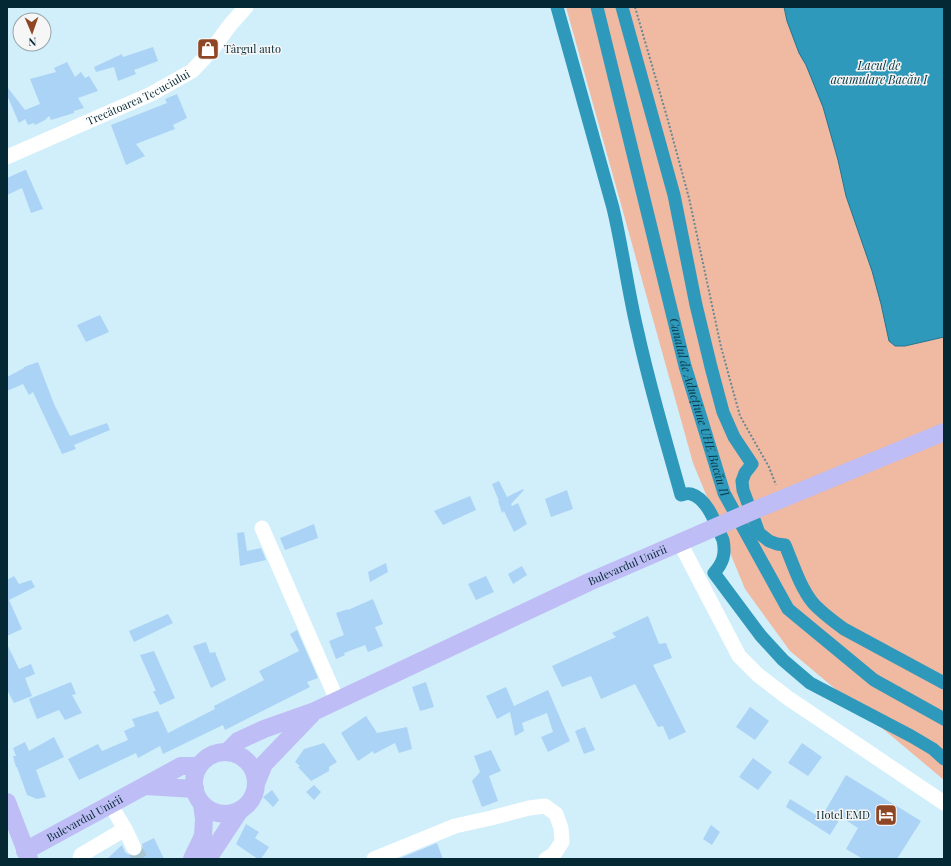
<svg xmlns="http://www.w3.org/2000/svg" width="951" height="866" viewBox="0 0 951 866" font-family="'Playfair Display',serif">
	<rect width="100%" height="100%" fill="#d1effb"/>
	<polygon fill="#efb9a2" points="566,7 944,7 944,780 790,651 745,589 693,463"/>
	<polygon fill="#2f99bb" stroke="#227792" points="784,7 944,7 944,337 905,346 895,346 889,341 881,304 872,271 846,196 838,160 823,107 806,65 799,53 787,21"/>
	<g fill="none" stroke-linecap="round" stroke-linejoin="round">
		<g stroke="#2f99bb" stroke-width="13">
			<path d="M 557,7 L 613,208 C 623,250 628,292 638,333 C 650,388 666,441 681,495 C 685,494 688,493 691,494 C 708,499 716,525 723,540 C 726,554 723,563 714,573 L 761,636 L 783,660 L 810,683 L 911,736 L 933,749 L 944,759"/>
			<path id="s1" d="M 597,7 L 685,366 L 724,493 L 788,609 L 874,680 L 944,719"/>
			<path d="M 622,7 L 674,195 L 696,305 L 711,367 L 723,412 L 734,437 L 752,464 L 745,473 L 742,481 L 743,490 L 759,533 L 769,541 L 777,544 L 785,545 C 793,564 800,587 813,603 C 822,613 833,621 844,629 L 944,683"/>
		</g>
	</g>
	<g fill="#abd3f5">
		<polygon points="153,47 158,61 134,70 136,74 118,81 114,67 96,72 94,67 122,54 123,57"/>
		<polygon points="67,62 75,77 81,72 85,78 89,76 98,91 78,98 84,108 74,111 74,113 51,120 49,116 45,120 35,125 34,123 28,125 25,119 19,123 7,95 7,89 8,88 25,110 40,104 30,79 56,72 54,68"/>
		<polygon points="177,94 187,118 173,125 175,129 136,144 145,156 126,165 111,125 167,103 165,99"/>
		<polygon points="25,170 26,170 43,209 31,213 22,188 7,195 7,178"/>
		<polygon points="100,315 109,332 86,342 77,325"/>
		<polygon points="38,362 54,404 70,436 107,423 110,430 74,445 76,449 62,454 33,392 29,395 23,384 7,391 7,377 24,368 24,367"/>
		<polygon points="499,481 507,497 523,489 524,490 511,504 512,506 518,503 527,524 514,532 504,511 502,513 498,501 499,501 492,484"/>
		<polygon points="567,490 573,509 551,517 545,499"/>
		<polygon points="470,496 476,510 443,525 434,511"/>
		<polygon points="314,524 318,538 285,550 280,538"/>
		<polygon points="244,532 247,551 261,548 266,560 240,566 237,533"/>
		<polygon points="386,563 388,572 370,582 368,572"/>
		<polygon points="522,566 527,575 513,584 508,574"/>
		<polygon points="14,576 19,584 31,580 35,587 9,600 22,629 7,636 7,580"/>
		<polygon points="486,576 494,592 476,600 468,584"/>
		<polygon points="373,599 383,624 375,627 383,646 368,652 365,645 344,653 345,655 336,659 329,641 344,635 336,613 348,609 348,610"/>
		<polygon points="168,614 173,623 134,642 129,631"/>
		<polygon points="648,616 659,644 666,643 672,658 653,665 686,732 669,740 663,726 658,727 635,684 601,699 591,676 562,687 552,666 616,637 612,633"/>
		<polygon points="297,630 318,678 307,682 310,687 225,730 223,725 163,754 160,746 138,758 136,753 79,780 68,759 98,744 102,751 128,740 124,731 135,726 132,719 158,711 168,733 215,709 214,706 264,680 259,671 299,651 290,634"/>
		<polygon points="206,642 210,653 215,652 226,680 211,688 193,646"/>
		<polygon points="7,644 19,669 31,664 35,674 25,678 32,696 14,703 7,690"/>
		<polygon points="154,651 175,698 160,705 153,691 156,691 140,655"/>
		<polygon points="71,682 76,694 72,695 82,713 65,720 59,710 37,719 29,699"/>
		<polygon points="426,682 434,707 420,711 412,687"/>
		<polygon points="506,687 514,706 548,690 570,741 548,752 541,737 553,732 547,713 522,723 524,731 515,736 510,712 497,719 486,696"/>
		<polygon points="750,707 769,721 755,740 736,727"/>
		<polygon points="366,716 377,733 407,727 412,749 399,753 395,743 374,754 373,751 358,761 341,733"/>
		<polygon points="585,727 595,750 584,754 575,731"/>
		<polygon points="54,737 64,757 36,770 46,797 37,799 27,795 17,767 16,767 13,756 16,756 13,748 25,742 29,751"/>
		<polygon points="324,743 337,762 329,767 329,771 311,781 298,767 300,766 295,762 304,749"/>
		<polygon points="802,743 822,757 808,776 788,763"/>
		<polygon points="491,750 501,771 489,776 498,801 482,807 472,781 480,772 474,756"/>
		<polygon points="753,758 772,772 758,790 739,777"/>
		<polygon points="846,775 921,821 897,859 863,859 846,849 858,828 841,817 830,835 786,807 790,799 821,818"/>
		<polygon points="314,785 321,792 314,800 306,792"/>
		<polygon points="272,790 279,800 273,807 263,797"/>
		<polygon points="246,824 259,832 255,838 269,847 261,859 258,859 236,844"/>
		<polygon points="711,825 720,832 712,845 703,839"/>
		<polygon points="154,838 164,859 107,859 122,845 125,852 129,855 133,857 137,856 142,853 143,848 142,844"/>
		<polygon points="437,843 443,859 398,859"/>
	</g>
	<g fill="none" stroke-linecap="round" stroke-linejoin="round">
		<polyline stroke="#a8c7d3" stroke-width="15" stroke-dasharray="15 8" stroke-linecap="butt" points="134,848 140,859"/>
		<polyline stroke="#678995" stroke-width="2" stroke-dasharray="2 2" stroke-linecap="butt" points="635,7 667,117 689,198 721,347 740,416 769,467 776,485"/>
		<g stroke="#fff" stroke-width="15">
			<path id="s2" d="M 7,157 L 151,94 L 192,71 L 211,51 L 230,25 L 246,7"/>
			<polyline points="262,528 337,700"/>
			<polyline points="680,543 739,656 758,675 788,698 944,803"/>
			<polyline points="110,804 125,829 134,848"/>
			<polyline points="80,859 81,855 125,829"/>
			<polyline points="374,859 455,826 491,818 529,808 545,806 556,814 561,828 562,842 554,854 546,859"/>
		</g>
		<g stroke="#bfbdf5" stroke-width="18">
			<path id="s3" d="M 227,752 L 238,741 L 264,729 L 315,711 L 589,582 L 755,510 L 944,432"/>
			<circle cx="225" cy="783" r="31"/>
			<polyline points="257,781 264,764 312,714"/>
			<polyline points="145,786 195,789"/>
			<polyline points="7,802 29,859"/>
			<path id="s4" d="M 25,851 L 181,766 L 199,766"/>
			<polyline points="192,859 203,836 204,819 202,804"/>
			<polyline points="209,859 211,854 240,810"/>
		</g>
	</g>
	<defs>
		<g id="shop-square" transform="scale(1.15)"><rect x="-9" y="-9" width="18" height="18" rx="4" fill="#8e4625" stroke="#f6f6f6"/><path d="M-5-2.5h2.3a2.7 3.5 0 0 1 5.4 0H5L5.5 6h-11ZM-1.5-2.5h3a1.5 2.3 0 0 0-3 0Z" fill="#fff"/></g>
		<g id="hotel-square" transform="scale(1.15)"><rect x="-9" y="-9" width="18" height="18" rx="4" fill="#8e4625" stroke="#f6f6f6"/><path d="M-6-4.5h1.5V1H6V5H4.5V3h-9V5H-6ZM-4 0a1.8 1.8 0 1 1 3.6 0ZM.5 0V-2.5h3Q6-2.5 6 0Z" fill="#fff"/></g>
	</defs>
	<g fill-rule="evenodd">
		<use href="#shop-square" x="208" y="49"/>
		<use href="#hotel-square" x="886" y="815"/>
	</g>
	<g text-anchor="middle" stroke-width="3" stroke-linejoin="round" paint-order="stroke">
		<g font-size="11" fill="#042934" stroke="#f6f6f6" text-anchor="start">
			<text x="224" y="53">Târgul auto</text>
			<text x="870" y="819" text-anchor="end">Hotel EMD</text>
		</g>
		<g font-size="11" fill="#042934" stroke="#f6f6f6">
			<text dy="4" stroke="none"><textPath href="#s2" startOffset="144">Trecătoarea Tecuciului</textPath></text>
			<text dy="4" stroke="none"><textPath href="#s3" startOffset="443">Bulevardul Unirii</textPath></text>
			<text dy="4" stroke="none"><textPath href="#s4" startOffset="68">Bulevardul Unirii</textPath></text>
		</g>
		<g font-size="12" font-style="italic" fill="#073745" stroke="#f6f6f6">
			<text x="879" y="70">Lacul de<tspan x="879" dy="14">acumulare Bacău I</tspan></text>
			<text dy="4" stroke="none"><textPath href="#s1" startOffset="413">Canalul de Aducțiune UHE Bacău II</textPath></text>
		</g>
	</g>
	<rect width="951" height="866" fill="none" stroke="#042934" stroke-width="16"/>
	<g transform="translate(32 32) rotate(178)"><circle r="19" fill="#f6f6f6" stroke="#95a4a8"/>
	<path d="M0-3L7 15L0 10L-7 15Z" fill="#8e4625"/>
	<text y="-6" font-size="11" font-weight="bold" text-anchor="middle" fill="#042934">N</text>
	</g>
</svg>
